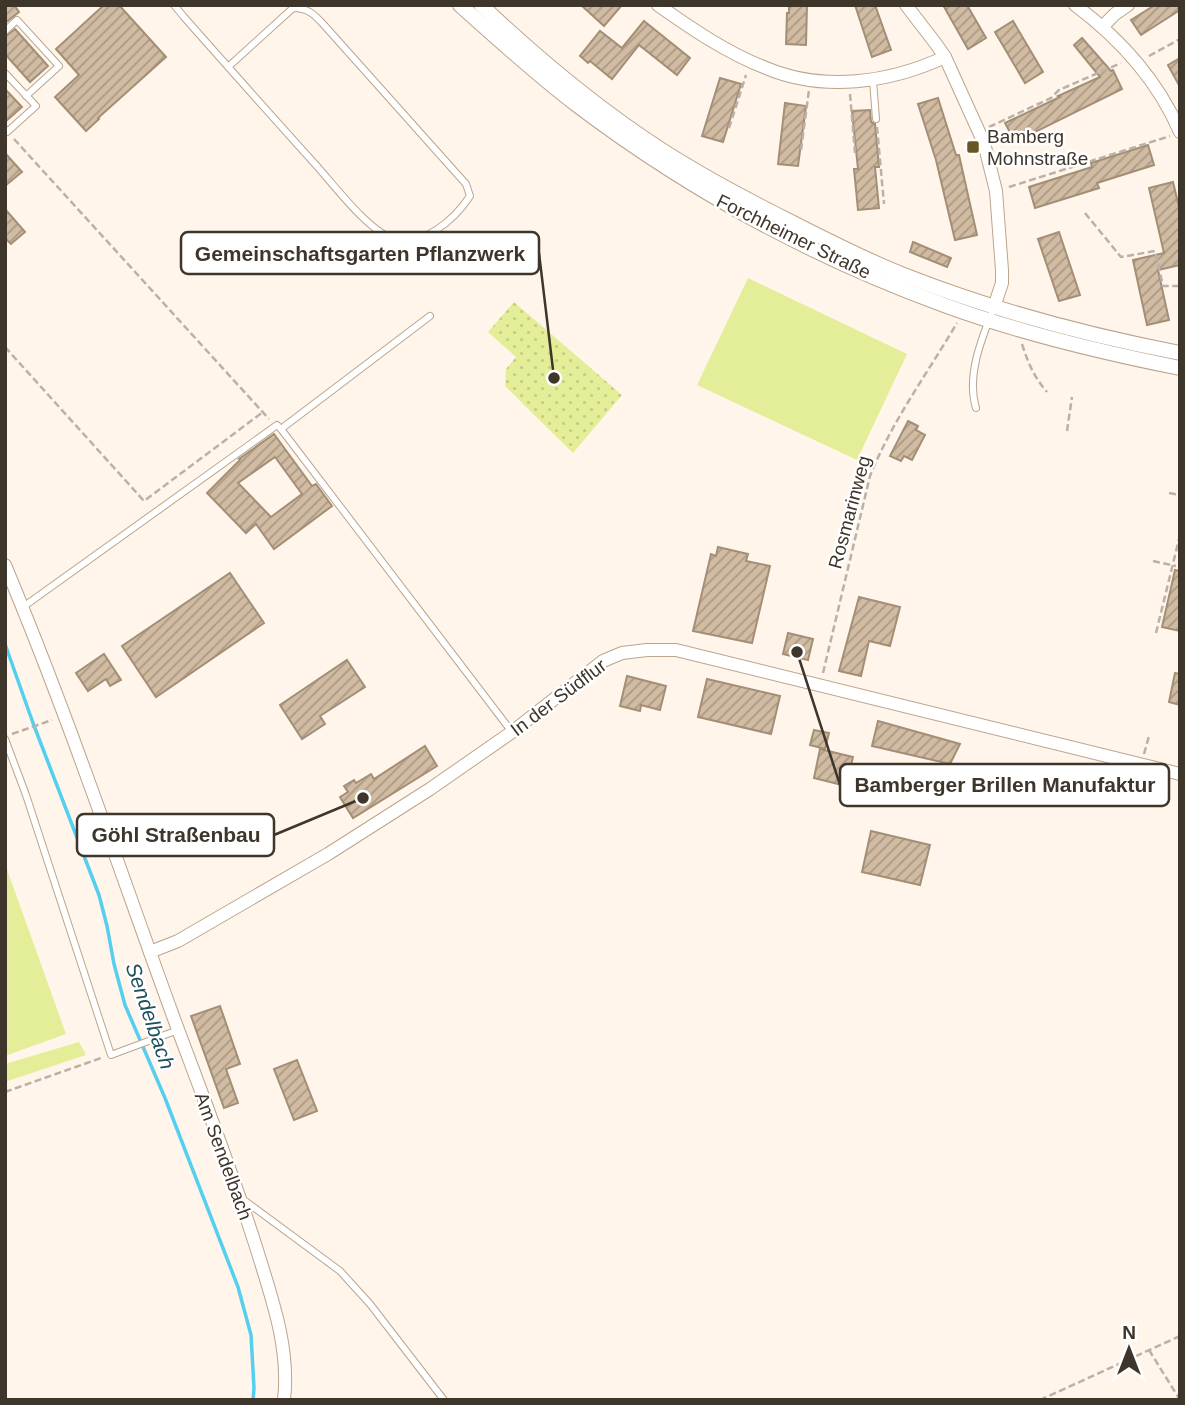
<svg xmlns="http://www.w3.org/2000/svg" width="1185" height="1405" viewBox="0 0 1185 1405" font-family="Arial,sans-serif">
	<defs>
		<pattern id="garden-dots" width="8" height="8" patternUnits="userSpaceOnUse" patternTransform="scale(1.75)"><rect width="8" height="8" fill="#e4ee98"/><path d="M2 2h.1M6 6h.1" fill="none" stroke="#c5cd83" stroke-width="1.8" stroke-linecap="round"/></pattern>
		<pattern id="building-hatch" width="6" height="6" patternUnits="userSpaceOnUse" patternTransform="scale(1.75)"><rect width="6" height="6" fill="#d1bba2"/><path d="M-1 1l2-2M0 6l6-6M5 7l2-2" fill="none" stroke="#ab9984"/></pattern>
	</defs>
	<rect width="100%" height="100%" fill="#fff5eb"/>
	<g fill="#e4ee98">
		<polygon points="748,278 907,354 857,460 697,385"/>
		<polygon points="5,864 66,1034 5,1056"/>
		<polygon points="79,1042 86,1055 5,1082 5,1064"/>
	</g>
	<polygon fill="url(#garden-dots)" points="514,302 622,395 573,453 505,386 506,369 516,357 488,332"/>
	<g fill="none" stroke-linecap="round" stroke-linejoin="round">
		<polyline stroke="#55cfef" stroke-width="3.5" points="5,644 33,723 99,895 107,926 114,964 125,1005 165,1098 238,1287 251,1335 254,1388 253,1400"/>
	</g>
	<g fill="url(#building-hatch)" stroke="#a38e76" stroke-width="2" fill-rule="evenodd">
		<polygon points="5,5 14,5 19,12 5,23"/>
		<polygon points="104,5 119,5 166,57 98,118 99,119 86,131 55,97 79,75 56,49"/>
		<polygon points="581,5 622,5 604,26"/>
		<polygon points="789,5 807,5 806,45 786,44 787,13 789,13"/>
		<polygon points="855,5 875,5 891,50 872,57"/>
		<polygon points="943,5 967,5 986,38 968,49"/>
		<polygon points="1155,5 1180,5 1180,10 1141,35 1131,20"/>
		<polygon points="644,21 690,58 677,75 639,45 612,79 590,61 588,63 580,56 600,31 622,48"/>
		<polygon points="1013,21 1043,72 1025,83 995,32"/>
		<polygon points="15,29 48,66 30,82 5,54 5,37"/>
		<polygon points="1082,38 1111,71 1113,70 1122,89 1015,142 1005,123 1060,97 1058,96 1100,77 1074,45"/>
		<polygon points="1180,58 1180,87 1168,65"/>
		<polygon points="720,78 741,84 723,142 702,136"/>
		<polygon points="5,89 22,107 5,122"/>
		<polygon points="938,98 956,155 959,155 977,235 955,240 936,160 918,104"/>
		<polygon points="785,103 806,106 798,166 778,164"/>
		<polygon points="870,110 871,122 875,124 879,167 875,167 879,208 858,210 854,169 858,169 852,111"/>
		<polygon points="1148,145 1154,165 1097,183 1099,188 1035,208 1029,187 1092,167 1091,163"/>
		<polygon points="5,153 22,172 5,186"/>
		<polygon points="1173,182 1180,211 1180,265 1158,270 1169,320 1147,325 1133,260 1164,253 1149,188"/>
		<polygon points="5,209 25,232 11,244 5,238"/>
		<polygon points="1059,232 1080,295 1059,301 1038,239"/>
		<polygon points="913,242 951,258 947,267 910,252"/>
		<polygon points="908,421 918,426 916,430 925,435 912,460 904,456 901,461 890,456"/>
		<path d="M 274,434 L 312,486 L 316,484 L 332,506 L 274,549 L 256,524 L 246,533 L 207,493 L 240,460 L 239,459 ZM 275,457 L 302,494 L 271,517 L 238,483 Z"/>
		<polygon points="718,547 748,554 746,561 770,566 752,643 693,631 711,554 716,556"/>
		<polygon points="1175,570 1180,571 1180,631 1162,627"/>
		<polygon points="230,573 264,623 156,697 122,646"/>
		<polygon points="859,597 900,607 890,646 869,641 861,676 839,671"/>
		<polygon points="788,633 813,639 808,660 783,654"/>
		<polygon points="104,654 121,680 110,686 106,679 88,691 76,673"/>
		<polygon points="347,660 365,687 320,716 325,724 302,739 280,705"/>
		<polygon points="1175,673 1180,674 1180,705 1169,702"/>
		<polygon points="627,676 666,686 660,710 641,705 640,711 620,706"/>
		<polygon points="707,679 780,696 771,734 698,717"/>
		<polygon points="878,721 960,744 950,764 872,746"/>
		<polygon points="814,730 829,733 825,749 810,745"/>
		<polygon points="425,746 437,766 353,818 340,797 348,792 344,786 354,780 356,783 371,774 374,779"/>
		<polygon points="820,749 853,757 846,786 814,778"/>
		<polygon points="871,831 930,845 920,885 862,872"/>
		<polygon points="220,1006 240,1064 226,1069 238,1103 224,1108 191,1016"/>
		<polygon points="297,1060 317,1111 294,1120 274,1069"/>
	</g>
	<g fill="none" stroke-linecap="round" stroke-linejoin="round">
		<g stroke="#bba58d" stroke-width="8">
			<g id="service">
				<path d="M 174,5 L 184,17 C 227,66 271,115 315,164 C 334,185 366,228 391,238 C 422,249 455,219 470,196 L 466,184 L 324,25 C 314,14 308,8 293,8 L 228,67"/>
				<polyline points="5,31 17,20 59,66 26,96"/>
				<polyline points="5,73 36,106 7,132 5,129"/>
				<polyline points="873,80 876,119"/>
				<polyline points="430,316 281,429 512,732"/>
				<path d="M 976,408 C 966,375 982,338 994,307"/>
				<polyline points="23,607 277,425 281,429"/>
				<polyline points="5,739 26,795 111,1055 178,1030"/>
				<polyline points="241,1198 340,1271 370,1304 444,1400"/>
			</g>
		</g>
		<g stroke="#bba58d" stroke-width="14">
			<g id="minor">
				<path d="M 658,5 C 692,29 727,53 766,68 C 823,92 889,83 945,57"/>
				<polyline points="906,5 936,44 945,57 984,143 996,191 1002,270 1002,283 994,307"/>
				<path d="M 1075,5 C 1119,38 1158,81 1180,132"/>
				<polyline points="1103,26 1115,14 1128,5"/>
				<path d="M 5,565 C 67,713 118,865 173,1016 C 202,1094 232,1171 257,1250 C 272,1299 290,1348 284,1400"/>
				<polyline points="150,952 178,941 328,854 430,789 512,732 603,661 622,653 647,650 676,650 1180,774"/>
			</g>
		</g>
		<g stroke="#bba58d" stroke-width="16">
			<g id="tertiary">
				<path d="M 460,5 C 498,39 536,74 577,105 C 688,189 813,257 944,305 C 1020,333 1100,352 1180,368"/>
				<path d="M 481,5 C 538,59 598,109 663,151 C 705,178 749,201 793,223 C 831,242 869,262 909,277 C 996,311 1087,335 1180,353"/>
			</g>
		</g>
		<g stroke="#bbb1a7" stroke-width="2.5" stroke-dasharray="7 3.5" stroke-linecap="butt">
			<polyline points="1149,56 1180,39"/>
			<polyline points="850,94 855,153"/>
			<polyline points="877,127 884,204"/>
			<polyline points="989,127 1051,98 1059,90 1121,63"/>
			<polyline points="729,128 746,75"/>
			<polyline points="14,139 269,419"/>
			<polyline points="801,150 809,90"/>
			<polyline points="1009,187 1170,136"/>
			<polyline points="1085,213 1121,257 1155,251 1163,286 1180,286"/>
			<path d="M 1022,344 C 1028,363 1034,377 1047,392"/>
			<polyline points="5,347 144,501 263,412"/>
			<polyline points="1067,431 1072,397"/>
			<polyline points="1169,493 1180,495"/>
			<polyline points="1153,561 1176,566"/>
			<polyline points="1156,633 1180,535"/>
			<path d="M 823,673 L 870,476 C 892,421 927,374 957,323"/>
			<polyline points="12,734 52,720"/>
			<polyline points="1144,754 1149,736"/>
			<polyline points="5,1092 101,1058"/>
			<polyline points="1149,1350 1180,1400"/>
			<polyline points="1040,1400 1180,1336"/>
		</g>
		<use href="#service" stroke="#fff" stroke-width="6"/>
		<use href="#minor" stroke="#fff" stroke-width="12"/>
		<use href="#tertiary" stroke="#fff" stroke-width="14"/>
	</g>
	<rect fill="#6a5524" stroke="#fff" stroke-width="2.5" x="966" y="140" width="14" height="14" rx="3.5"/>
	<g text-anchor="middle" stroke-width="5" stroke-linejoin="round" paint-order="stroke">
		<g font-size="19" fill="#3e352b" stroke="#fff" text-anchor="start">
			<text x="987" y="143">Bamberg<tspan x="987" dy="22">Mohnstraße</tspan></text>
		</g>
		<g font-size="19" fill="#3e352b" stroke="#fff">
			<text transform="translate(794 236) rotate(26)" y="7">Forchheimer Straße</text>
			<text transform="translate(849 512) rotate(-75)" y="7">Rosmarinweg</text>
			<text transform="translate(558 697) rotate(-37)" y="7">In der Südflur</text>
			<text transform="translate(224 1156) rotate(70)" y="7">Am Sendelbach</text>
		</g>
		<g font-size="21" font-style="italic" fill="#1d505e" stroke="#fff">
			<text transform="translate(150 1016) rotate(71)" y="7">Sendelbach</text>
		</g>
	</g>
	<path fill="none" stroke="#3e352b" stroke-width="2.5" d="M554 378L539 253M797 652L840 785M363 798L274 835"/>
	<g fill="#3e352b" stroke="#fff" stroke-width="2.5">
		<circle cx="554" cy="378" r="7"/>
		<circle cx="797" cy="652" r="7"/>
		<circle cx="363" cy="798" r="7"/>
	</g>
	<g fill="#fff" stroke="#3e352b" stroke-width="2.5">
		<rect x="181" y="232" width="358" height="42" rx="7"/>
		<rect x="840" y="764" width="329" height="42" rx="7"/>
		<rect x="77" y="814" width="197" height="42" rx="7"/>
	</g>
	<g font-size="21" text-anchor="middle" font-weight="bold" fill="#3e352b">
		<text x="360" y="261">Gemeinschaftsgarten Pflanzwerk</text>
		<text x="1005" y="792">Bamberger Brillen Manufaktur</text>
		<text x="176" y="842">Göhl Straßenbau</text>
	</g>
	<rect width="1185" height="1405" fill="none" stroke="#3e352b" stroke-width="14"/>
	<g transform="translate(1129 1349)" stroke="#ffffff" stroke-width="5" paint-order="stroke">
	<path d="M0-5L12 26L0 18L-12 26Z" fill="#3e352b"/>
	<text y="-10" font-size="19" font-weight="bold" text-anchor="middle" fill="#3e352b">N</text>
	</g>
</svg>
